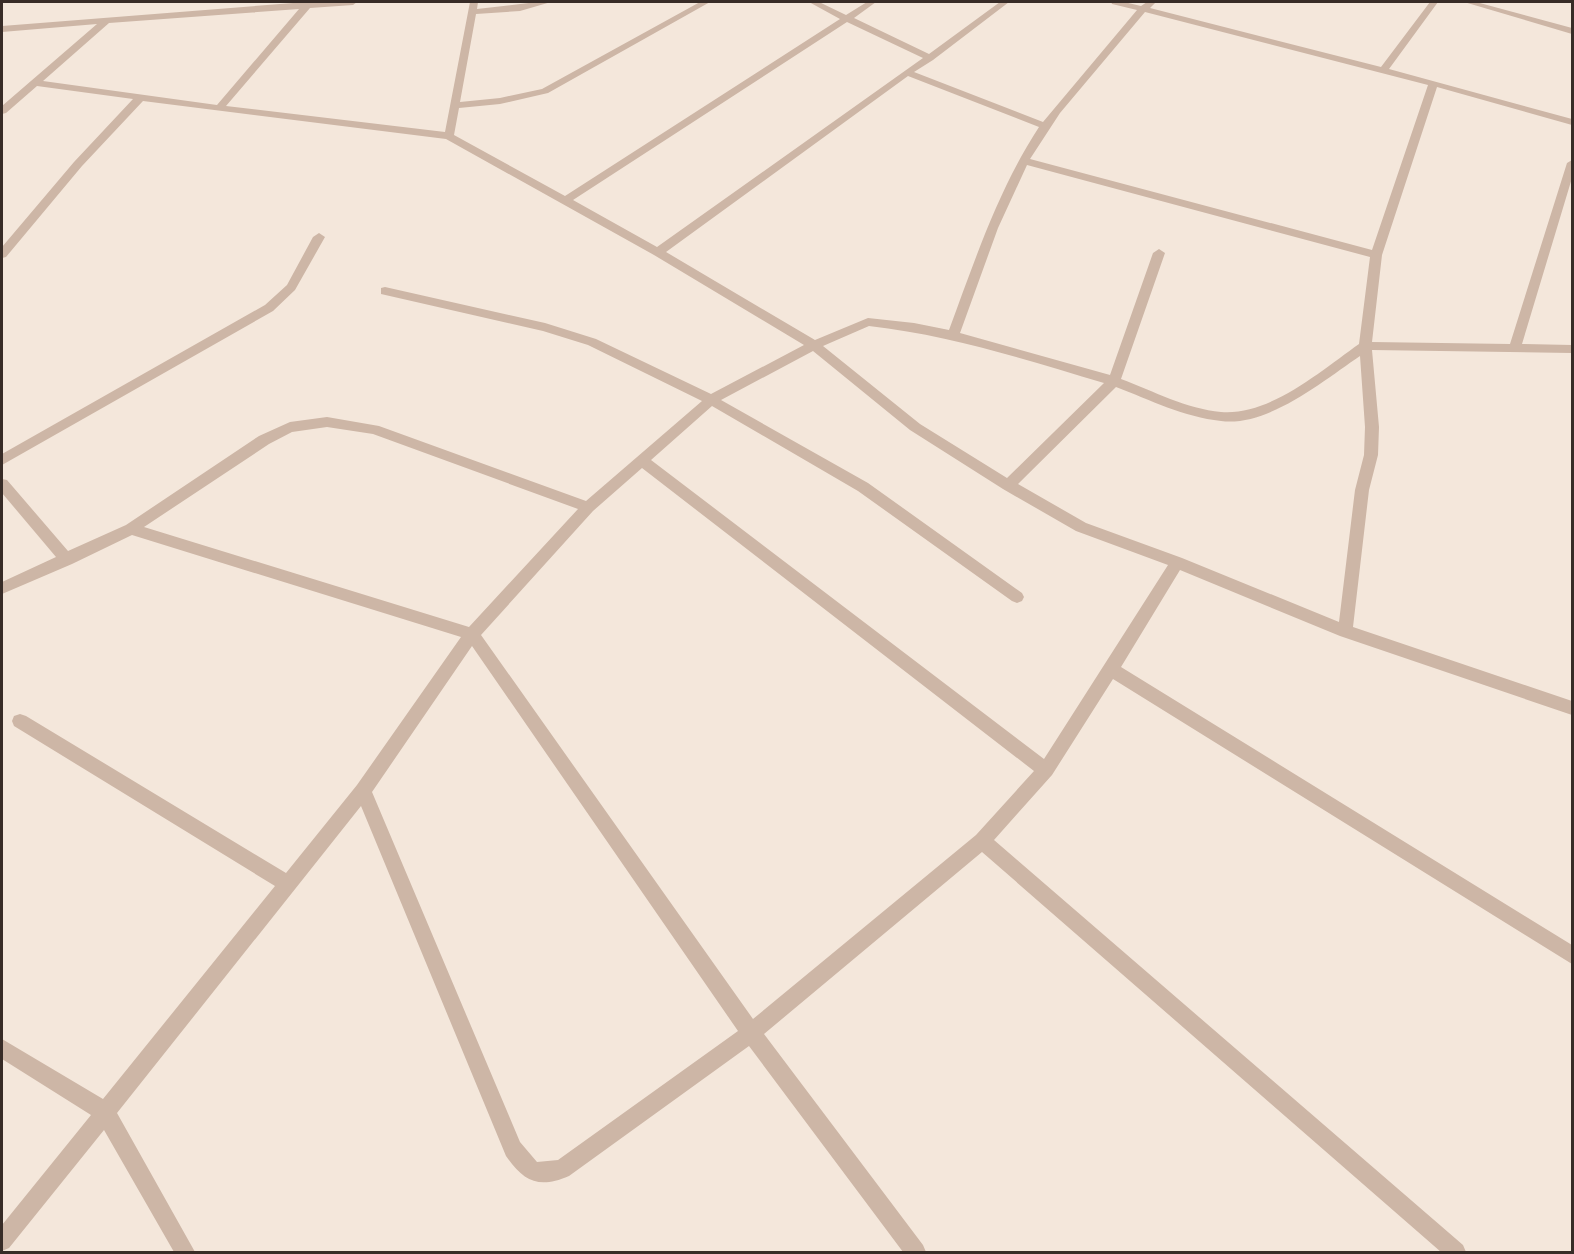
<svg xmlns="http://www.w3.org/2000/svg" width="1574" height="1254" viewBox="0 0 1574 1254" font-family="'Alegreya Sans',sans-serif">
	<rect width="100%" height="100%" fill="#f4e7db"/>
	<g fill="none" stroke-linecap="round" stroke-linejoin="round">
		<g fill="#cdb6a6" fill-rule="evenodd">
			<path d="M 306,2 L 357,2 L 353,5 L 310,8 L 226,106 L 445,132 L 470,2 L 478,2 L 477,9 L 537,2 L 551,2 L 520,11 L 476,14 L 460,102 L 500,98 L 542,89 L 700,2 L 710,2 L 548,93 L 500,104 L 459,108 L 454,135 L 565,196 L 840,19 L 809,2 L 819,2 L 846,15 L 867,2 L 876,2 L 854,18 L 929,54 L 1000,2 L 1009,2 L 933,60 L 914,72 L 1043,122 L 1137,10 L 1112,4 L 1111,2 L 1124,2 L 1141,6 L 1147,2 L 1156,2 L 1150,8 L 1381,67 L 1430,2 L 1438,2 L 1389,69 L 1572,119 L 1572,125 L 1437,87 L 1382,255 L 1372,342 L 1510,344 L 1567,163 L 1572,160 L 1572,178 L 1522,344 L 1572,345 L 1572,353 L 1372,350 L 1379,427 L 1378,455 L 1369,490 L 1353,627 L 1572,701 L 1572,715 L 1340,636 L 1180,570 L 1121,667 L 1572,945 L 1572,964 L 1113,679 L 1052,775 L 994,840 L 1463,1245 L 1466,1252 L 1441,1252 L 982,852 L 764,1034 L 923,1245 L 926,1252 L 903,1252 L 749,1046 L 569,1176 C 539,1189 524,1182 506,1156 L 361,806 L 117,1113 L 195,1252 L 174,1252 L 104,1130 L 9,1248 L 2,1251 L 2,1225 L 91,1115 L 2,1059 L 2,1039 L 103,1099 L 275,886 L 14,726 L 12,721 L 14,716 L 20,714 L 26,716 L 286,873 L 357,785 L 461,637 L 132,535 L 72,564 L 2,594 L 2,582 L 56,557 L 2,493 L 2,479 L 7,480 L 68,551 L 126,525 L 259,436 L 290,422 L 327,417 L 379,426 L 586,501 L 702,401 L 588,345 L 543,331 L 381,294 L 381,288 L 385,287 L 545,323 L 596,339 L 711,394 L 804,345 L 654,255 L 446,139 L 143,101 L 82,166 L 6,257 L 2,258 L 2,247 L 74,162 L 133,99 L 37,86 L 6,113 L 2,114 L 2,106 L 97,24 L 2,32 L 2,26 ZM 299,9 L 217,105 L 43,81 L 109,23 ZM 1145,12 L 1428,85 L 1372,250 L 1030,159 L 1060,113 ZM 847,22 L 923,58 L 657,247 L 573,200 ZM 908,76 L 1039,127 C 998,190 975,260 949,330 L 914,323 L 868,318 L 815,340 L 666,252 ZM 1027,165 L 1370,257 L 1359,344 C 1322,370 1270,416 1221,412 C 1187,409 1153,391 1121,379 L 1165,253 L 1159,249 L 1153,253 L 1110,375 L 960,333 L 998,228 ZM 869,326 C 950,335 1026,360 1104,383 L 1007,478 L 920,424 L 823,346 ZM 813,351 L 910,430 L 1003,489 L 1076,531 L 1168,565 L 1044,759 L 651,460 L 712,406 L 858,491 L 1012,601 L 1017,603 L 1022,601 L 1024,597 L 1022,593 L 868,483 L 721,400 ZM 1360,356 L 1365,427 L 1364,455 L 1355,490 L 1339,622 L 1182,558 L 1086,523 L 1018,484 L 1116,387 C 1150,400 1184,417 1221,421 C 1268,427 1323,381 1360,356 ZM 327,427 L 373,434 L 578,509 L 469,627 L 144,527 L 269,444 L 292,432 ZM 642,468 L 1034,771 L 976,835 L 753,1019 L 481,635 L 593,511 ZM 472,646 L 738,1031 L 558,1160 L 537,1162 L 520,1142 L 372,792 Z"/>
			<polygon points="1464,2 1476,2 1572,28 1572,34"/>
			<polygon points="319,233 325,237 295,290 273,311 2,465 2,454 265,305 287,285 313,237"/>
		</g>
	</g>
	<rect width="1574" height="1254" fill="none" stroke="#382c27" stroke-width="6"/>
</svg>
